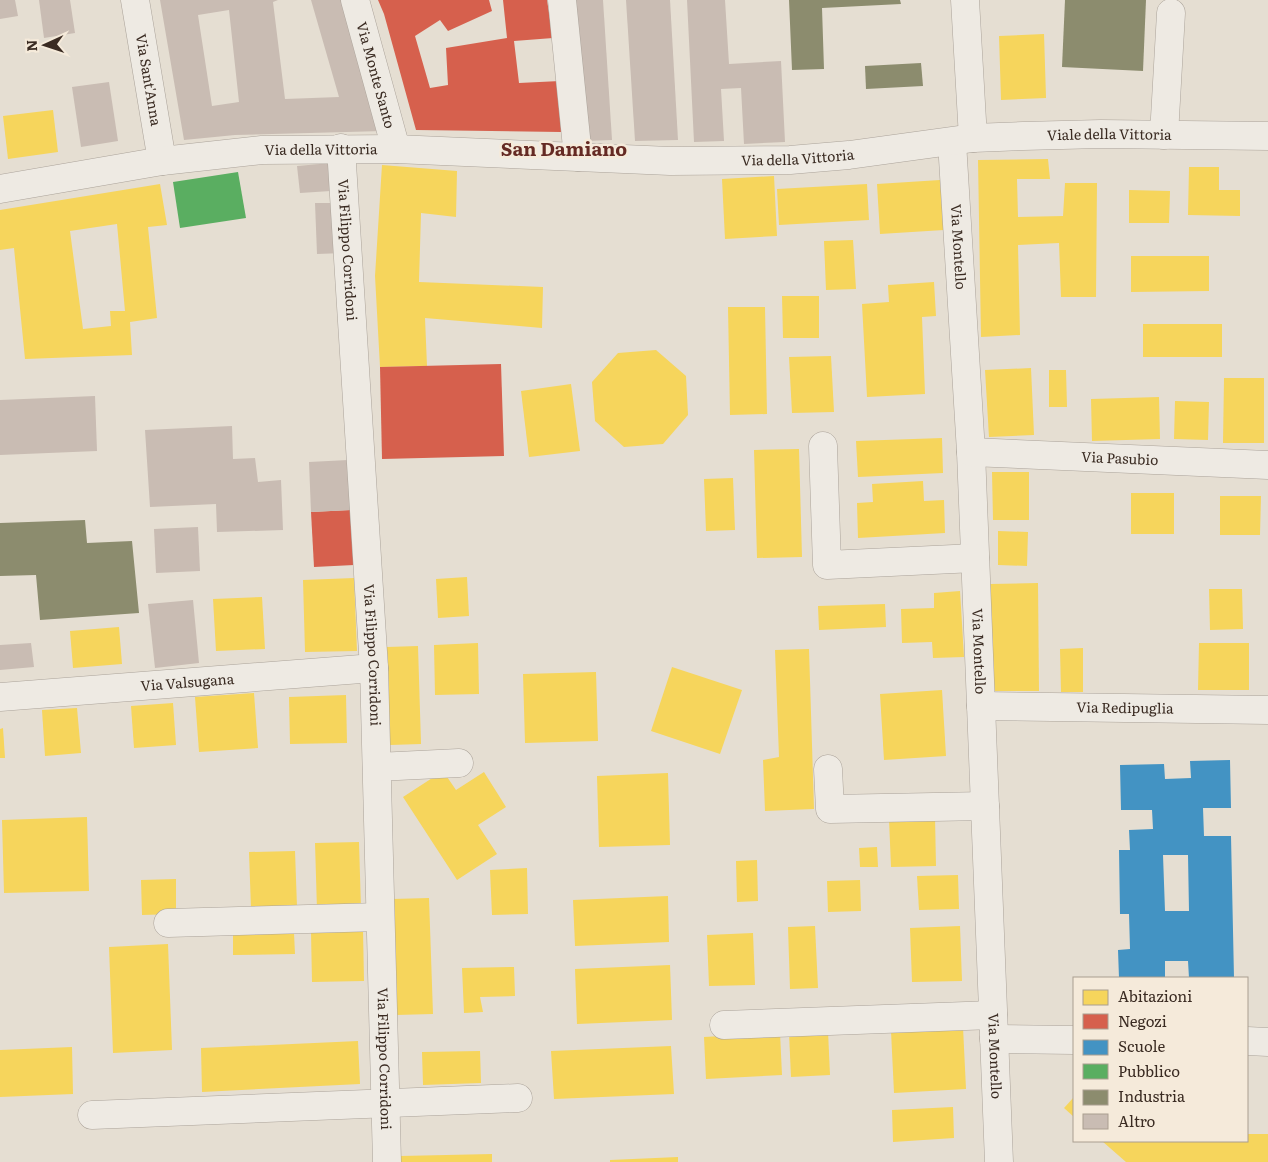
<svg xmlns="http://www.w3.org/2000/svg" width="1268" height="1162" viewBox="0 0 1268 1162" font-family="Literata,serif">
	<rect width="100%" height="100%" fill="#e5ded2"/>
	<g fill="#f6d55c" fill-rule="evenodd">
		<polygon points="1044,34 1046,98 1001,100 999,36"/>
		<polygon points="53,110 58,152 8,159 3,116"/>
		<polygon points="1048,159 1050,179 1017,179 1018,217 1063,216 1065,183 1097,183 1096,297 1061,297 1059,243 1018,245 1020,335 981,337 978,160"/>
		<polygon points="382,165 457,171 456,217 421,213 419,282 543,287 542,328 425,318 427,366 380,367 375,276"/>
		<polygon points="1189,167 1219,167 1219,190 1240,190 1240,216 1188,215"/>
		<polygon points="774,176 777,236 725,239 722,179"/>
		<polygon points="940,180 944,230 880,234 877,184"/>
		<path d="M 160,184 L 167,225 L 148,227 L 157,318 L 130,322 L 132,355 L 25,359 L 14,248 L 0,250 L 0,210 ZM 117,224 L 125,311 L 110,311 L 111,326 L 83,329 L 70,231 Z"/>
		<polygon points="867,184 869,220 779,225 777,189"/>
		<polygon points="1129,190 1170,191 1169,223 1129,223"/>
		<polygon points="853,240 856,289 826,290 824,241"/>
		<polygon points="1131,256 1209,256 1209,291 1131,292"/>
		<polygon points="934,282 936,316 922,317 925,394 867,397 862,304 889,302 888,285"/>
		<polygon points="782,296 819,296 819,338 783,338"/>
		<polygon points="728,307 765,307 767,414 730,415"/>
		<rect x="1143" y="324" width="79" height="33"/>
		<polygon points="656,350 686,376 688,415 663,444 624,447 595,421 592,382 618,353"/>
		<polygon points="831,356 834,412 792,413 789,357"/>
		<polygon points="1031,368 1034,435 989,437 985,370"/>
		<polygon points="1049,370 1066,370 1067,407 1049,407"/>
		<polygon points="1224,378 1264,378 1264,443 1223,443"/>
		<polygon points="571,384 580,451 529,457 521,391"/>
		<polygon points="1159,397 1160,439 1092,441 1091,399"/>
		<polygon points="1175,401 1209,402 1208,440 1174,439"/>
		<polygon points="942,438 943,473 858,477 856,441"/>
		<polygon points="799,449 802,557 757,558 754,450"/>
		<polygon points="992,472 1029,472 1029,520 993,520"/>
		<polygon points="733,478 735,530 706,531 704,479"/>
		<polygon points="923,481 924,501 944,500 945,533 858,538 857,503 873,502 872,484"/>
		<rect x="1131" y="493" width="43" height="41"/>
		<polygon points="1220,496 1261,496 1260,535 1220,535"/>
		<polygon points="998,531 1028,532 1027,566 998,565"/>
		<polygon points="467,577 469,616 438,618 436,579"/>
		<polygon points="354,578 357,651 305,652 303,580"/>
		<polygon points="1038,583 1039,691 992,691 990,584"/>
		<polygon points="1209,589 1242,589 1243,629 1210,630"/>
		<polygon points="960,591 964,657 933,658 932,642 902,643 901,609 934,608 934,593"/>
		<polygon points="262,597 265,649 216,651 213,599"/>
		<polygon points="885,604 886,627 819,630 818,606"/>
		<polygon points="119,627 122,664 73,668 70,631"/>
		<polygon points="478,643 479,694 435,695 434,645"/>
		<polygon points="1199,643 1249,643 1249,690 1198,690"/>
		<polygon points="418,646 421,744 390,745 387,647"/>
		<polygon points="1083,648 1083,692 1061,692 1060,649"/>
		<polygon points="809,649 814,809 765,811 763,760 779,757 775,650"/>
		<polygon points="672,667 742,690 720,754 651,731"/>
		<polygon points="596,672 598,741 525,743 523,674"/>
		<polygon points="942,690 946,756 884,760 880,694"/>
		<polygon points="254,693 258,748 199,752 195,697"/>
		<polygon points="346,695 347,743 290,744 289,697"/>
		<polygon points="173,703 176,745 134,748 131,706"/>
		<polygon points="77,708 81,753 45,756 42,710"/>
		<polygon points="3,728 5,758 0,758 0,729"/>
		<polygon points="443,771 456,790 484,772 506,807 478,825 497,854 457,880 403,797"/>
		<polygon points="668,773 670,845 599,847 597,776"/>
		<polygon points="87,817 89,891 4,893 2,820"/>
		<polygon points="935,817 936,866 891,867 889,819"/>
		<polygon points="359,842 361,909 317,910 315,843"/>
		<polygon points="877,847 878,867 860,867 859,848"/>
		<polygon points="295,851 297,907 251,909 249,852"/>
		<polygon points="757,860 758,901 737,902 736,861"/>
		<polygon points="527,868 528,914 492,915 490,870"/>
		<polygon points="958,875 959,909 919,910 917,876"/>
		<polygon points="176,879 176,914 142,915 141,880"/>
		<polygon points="860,880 861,911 828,912 827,881"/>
		<polygon points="668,896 669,942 575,946 573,900"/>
		<polygon points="429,898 433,1014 396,1015 392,899"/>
		<polygon points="815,926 818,988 790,989 788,927"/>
		<polygon points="960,926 962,981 912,982 910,928"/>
		<polygon points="363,930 364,981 312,982 311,932"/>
		<polygon points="294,933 295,954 233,955 233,935"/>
		<polygon points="753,933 755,985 709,986 707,935"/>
		<polygon points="168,944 172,1050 113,1053 109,947"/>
		<polygon points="670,965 672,1020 577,1024 575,969"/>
		<polygon points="514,967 515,996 480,997 483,1012 464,1013 462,968"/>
		<polygon points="963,1027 966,1089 894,1093 891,1031"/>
		<polygon points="828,1031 830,1075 791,1077 789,1033"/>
		<polygon points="780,1033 782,1075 706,1079 704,1037"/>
		<polygon points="358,1041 360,1084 202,1092 201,1048"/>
		<polygon points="671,1046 674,1094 554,1099 551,1051"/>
		<polygon points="72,1047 73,1094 0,1097 0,1050"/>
		<polygon points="480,1051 481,1083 423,1085 422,1052"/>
		<polygon points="1074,1097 1074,1117 1064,1108"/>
		<polygon points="953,1107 954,1138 893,1142 892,1110"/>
		<polygon points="1247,1134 1268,1134 1268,1162 1126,1162 1102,1141 1247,1141"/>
		<polygon points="492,1154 492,1162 400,1162 400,1156"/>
		<polygon points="678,1157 678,1162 610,1162 610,1160"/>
	</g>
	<g fill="#d6604d">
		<polygon points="378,0 489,0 492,11 448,31 440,20 415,36 430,88 448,85 446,48 507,38 503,0 547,0 553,38 514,41 519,83 560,81 561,132 416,130 384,14"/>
		<polygon points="501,364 504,456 382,459 380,367"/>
		<polygon points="351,510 354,565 314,567 311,512"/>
	</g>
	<path fill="#4393c3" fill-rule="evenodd" d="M 1230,760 L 1231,808 L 1203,808 L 1204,836 L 1231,836 L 1234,978 L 1189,978 L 1188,961 L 1165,961 L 1165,978 L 1119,978 L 1118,950 L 1130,949 L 1129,914 L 1120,914 L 1119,850 L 1130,850 L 1129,830 L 1153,829 L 1152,810 L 1121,810 L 1120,765 L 1164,764 L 1165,779 L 1191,778 L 1190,761 ZM 1163,855 L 1188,855 L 1189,911 L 1165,911 Z"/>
	<polygon fill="#5aae61" points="238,172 246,218 180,228 173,182"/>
	<g fill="#8c8c6e">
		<polygon points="789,0 900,0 901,4 822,8 824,69 792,70"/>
		<polygon points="1065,0 1146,0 1143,71 1062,67"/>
		<polygon points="921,63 923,86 866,89 865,66"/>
		<polygon points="85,520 87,543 132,541 139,613 40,620 36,575 0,576 0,523"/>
	</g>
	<g fill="#c9bcb3" fill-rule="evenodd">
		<polygon points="0,0 15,0 18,16 0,19"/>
		<polygon points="39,0 70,0 75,33 44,38"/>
		<path d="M 160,0 L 278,0 L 273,2 L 285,99 L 339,97 L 311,0 L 349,0 L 383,131 L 235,135 L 184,140 ZM 229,10 L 239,102 L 212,106 L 198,15 Z"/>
		<polygon points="571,0 603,0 612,140 586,141"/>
		<polygon points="626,0 670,0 678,140 635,141"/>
		<polygon points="687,0 725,0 729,64 781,61 785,142 744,144 741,88 721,89 724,141 694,142"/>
		<polygon points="109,82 118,141 81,147 72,87"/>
		<polygon points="343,162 346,190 300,193 297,166"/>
		<polygon points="315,203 342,203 344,253 317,254"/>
		<polygon points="95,396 97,451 0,455 0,400"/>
		<polygon points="232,426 233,459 255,458 258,482 281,480 283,530 217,532 216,504 150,507 145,430"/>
		<polygon points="348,460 351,510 311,512 309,462"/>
		<polygon points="198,527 200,571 156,573 154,529"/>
		<polygon points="193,600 199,663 155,668 148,604"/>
		<polygon points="31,643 34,667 0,670 0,645"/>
	</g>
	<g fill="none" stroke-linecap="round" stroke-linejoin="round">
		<g stroke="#aba39a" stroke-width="29">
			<g id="minor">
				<path id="s1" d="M 135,0 L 162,161"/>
				<path id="s2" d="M 355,0 L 396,149"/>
				<polyline points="562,0 578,157"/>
				<polyline points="965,0 973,138"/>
				<polyline points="1164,135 1171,13"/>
				<path id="s3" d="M 952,142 L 971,452 L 999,1162"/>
				<path id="s4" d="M 341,148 L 374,668 L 387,1162"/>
				<path id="s5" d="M 0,189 L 162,161 L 262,150 L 396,149 L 670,161 L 790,160 L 849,155 L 973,138 L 1023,136 L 1101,134 L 1268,136"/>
				<polyline points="823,446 827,565 975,558"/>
				<path id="s6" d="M 971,452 L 1268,465"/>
				<path id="s7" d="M 0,697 L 374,668"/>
				<path id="s8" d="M 981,706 L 1268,710"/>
				<polyline points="377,767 459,763"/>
				<polyline points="828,769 830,809 985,806"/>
				<polyline points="168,923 380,917"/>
				<polyline points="724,1025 993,1015"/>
				<polyline points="994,1039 1074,1040"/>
				<polyline points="1247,1041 1268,1042"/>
				<polyline points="92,1115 518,1098"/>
			</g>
		</g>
		<use href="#minor" stroke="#eeeae3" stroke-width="28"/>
	</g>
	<g text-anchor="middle" stroke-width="5" stroke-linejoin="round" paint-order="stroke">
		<g font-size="14" fill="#3a2b22" stroke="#f5eada">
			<text dy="5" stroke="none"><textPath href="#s2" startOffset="78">Via Monte Santo</textPath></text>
			<text dy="5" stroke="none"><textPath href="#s1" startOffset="81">Via Sant'Anna</textPath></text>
			<text dy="5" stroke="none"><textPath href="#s5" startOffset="1114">Viale della Vittoria</textPath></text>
			<text dy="5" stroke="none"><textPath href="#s5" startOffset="324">Via della Vittoria</textPath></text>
			<text dy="5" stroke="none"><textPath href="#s5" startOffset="801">Via della Vittoria</textPath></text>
			<text dy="5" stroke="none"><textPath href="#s3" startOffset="105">Via Montello</textPath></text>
			<text dy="5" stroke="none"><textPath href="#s4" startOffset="102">Via Filippo Corridoni</textPath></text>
			<text dy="5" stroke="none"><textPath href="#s6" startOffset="149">Via Pasubio</textPath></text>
			<text dy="5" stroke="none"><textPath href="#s3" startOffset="510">Via Montello</textPath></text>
			<text dy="5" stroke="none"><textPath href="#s4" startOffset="508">Via Filippo Corridoni</textPath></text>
			<text dy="5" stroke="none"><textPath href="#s7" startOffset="188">Via Valsugana</textPath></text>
			<text dy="5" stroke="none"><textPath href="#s8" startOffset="144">Via Redipuglia</textPath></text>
			<text dy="5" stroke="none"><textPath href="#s3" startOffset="915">Via Montello</textPath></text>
			<text dy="5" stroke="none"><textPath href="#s4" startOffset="912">Via Filippo Corridoni</textPath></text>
		</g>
		<g font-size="19" font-weight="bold" fill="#652a23" stroke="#f5eada">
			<text x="564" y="156">San Damiano</text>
		</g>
	</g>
	<rect x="1073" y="977" width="175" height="165" fill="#f5eada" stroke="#aa9e90"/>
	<rect x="1083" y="990" width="25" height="15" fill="#f6d55c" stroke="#aa9e90"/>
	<text x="1118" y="1002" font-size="15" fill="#3a2b22">Abitazioni</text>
	<rect x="1083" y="1014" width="25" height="15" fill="#d6604d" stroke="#aa9e90"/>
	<text x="1118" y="1027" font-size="15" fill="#3a2b22">Negozi</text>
	<rect x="1083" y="1040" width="25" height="15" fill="#4393c3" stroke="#aa9e90"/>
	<text x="1118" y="1052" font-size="15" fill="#3a2b22">Scuole</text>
	<rect x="1083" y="1064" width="25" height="15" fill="#5aae61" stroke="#aa9e90"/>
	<text x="1118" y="1077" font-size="15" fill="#3a2b22">Pubblico</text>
	<rect x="1083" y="1090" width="25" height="15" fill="#8c8c6e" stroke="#aa9e90"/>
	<text x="1118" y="1102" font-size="15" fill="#3a2b22">Industria</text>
	<rect x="1083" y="1114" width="25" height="15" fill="#c9bcb3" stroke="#aa9e90"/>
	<text x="1118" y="1127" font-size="15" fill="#3a2b22">Altro</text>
	<g transform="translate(45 45) rotate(267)" stroke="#f5eada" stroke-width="4" paint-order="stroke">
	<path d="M0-4L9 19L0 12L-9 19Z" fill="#3a2b22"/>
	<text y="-8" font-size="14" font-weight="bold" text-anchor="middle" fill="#3a2b22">N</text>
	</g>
</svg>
